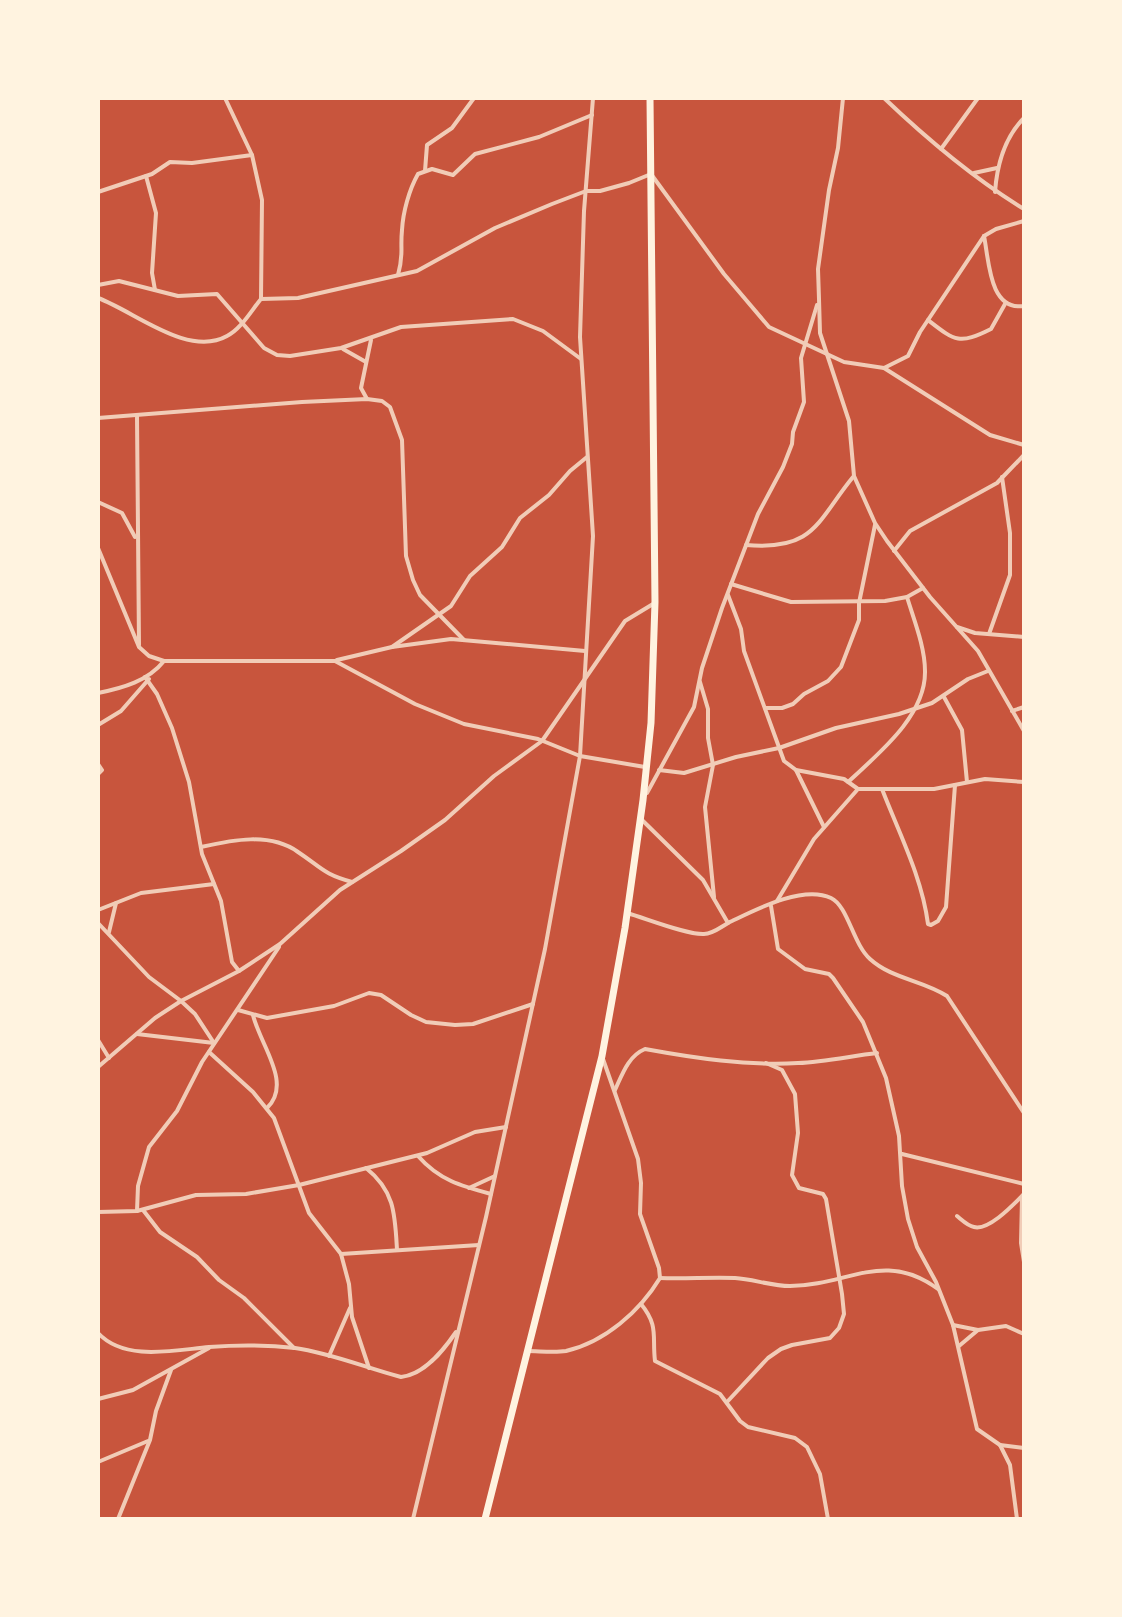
<svg xmlns="http://www.w3.org/2000/svg" width="1122" height="1617" viewBox="0 0 1122 1617" font-family="'Work Sans',sans-serif">
	<rect width="100%" height="100%" fill="#c8553d"/>
	<g fill="none" stroke-linecap="round" stroke-linejoin="round">
		<g stroke="#f1ccb7" stroke-width="4">
			<polyline points="225,98 252,155 262,200 261,299"/>
			<polyline points="843,98 838,148 829,190 818,269 819,299 820,333 849,421 854,476 875,523 887,541 930,597 978,651 1024,731"/>
			<path d="M 884,98 C 927,139 973,178 1024,209"/>
			<polyline points="941,149 978,98"/>
			<polyline points="425,171 427,145 452,128 474,98"/>
			<polyline points="974,173 997,168"/>
			<polyline points="146,176 156,213 152,273 155,290"/>
			<polyline points="98,192 152,174 170,162 192,163 252,155"/>
			<path d="M 995,192 C 997,165 1005,137 1024,118"/>
			<path d="M 984,236 C 989,260 989,311 1024,306"/>
			<path d="M 398,275 C 404,254 400,250 402,230 C 403,212 409,190 418,174 L 432,169 L 453,175 L 475,154 L 539,137 L 592,115"/>
			<polyline points="98,285 119,281 178,296 217,294 264,348 277,355 290,356 341,348 401,327 513,319 543,331 581,359"/>
			<path d="M 98,298 C 134,311 188,358 227,336 C 241,329 251,311 261,299 L 298,298 L 417,271 L 495,228 L 552,204 L 586,191 L 600,191 L 629,183 L 651,174 L 724,274 L 769,327 L 844,362 L 884,368 L 908,356 L 920,332 L 984,236 L 996,229 L 1024,221"/>
			<path d="M 928,320 C 955,341 959,345 991,329 L 1005,304"/>
			<polyline points="343,349 366,362"/>
			<polyline points="884,368 990,435 1024,445"/>
			<polyline points="367,399 361,388 371,340"/>
			<polyline points="137,416 139,645"/>
			<polyline points="98,418 302,402 367,399 382,401 390,407 402,440 406,556 413,580 420,595 464,640"/>
			<polyline points="98,502 122,513 135,537"/>
			<path d="M 746,545 C 815,551 817,521 853,477"/>
			<polyline points="98,548 139,647 149,656 164,661 335,661 415,704 464,724 538,739 580,756 645,767"/>
			<polyline points="894,551 910,531 997,483 1024,455"/>
			<polyline points="731,584 791,602 885,601 907,597 923,588"/>
			<polyline points="728,595 741,629 744,651 784,761 796,770 844,779 858,789"/>
			<polyline points="957,627 975,633 1024,637"/>
			<polyline points="989,634 1010,575 1010,533 1002,477"/>
			<polyline points="392,647 451,606 470,576 502,547 520,518 549,495 570,471 587,457"/>
			<polyline points="337,660 392,647 451,639 585,651"/>
			<polyline points="145,677 157,694 172,728 189,782 202,854 221,901 232,962 239,971"/>
			<polyline points="700,682 708,709 708,738 713,765 705,807 714,897"/>
			<path d="M 98,693 C 123,688 148,681 164,661"/>
			<polyline points="944,697 962,730 967,782"/>
			<polyline points="765,708 782,708 793,704 804,694 828,681 841,667 859,620 859,603 875,525"/>
			<polyline points="1012,711 1024,707"/>
			<polyline points="98,725 121,711 149,679"/>
			<polyline points="98,764 102,770 98,774"/>
			<polyline points="659,770 684,773 736,757 779,748 836,728 899,714 932,703 968,679 988,671"/>
			<polyline points="796,770 824,827"/>
			<path d="M 848,782 C 878,754 926,716 925,671 C 925,647 914,620 907,597"/>
			<path d="M 882,789 C 899,833 922,877 928,924 L 931,925 L 938,921 L 946,907 L 955,785"/>
			<polyline points="647,793 694,707 702,668 722,608 758,514 783,467 792,444 793,432 804,402 801,358 817,305"/>
			<polyline points="641,819 703,880 728,923"/>
			<path d="M 201,847 C 232,840 270,832 298,852 C 322,868 323,874 352,882"/>
			<polyline points="777,901 814,839 858,789 934,789 985,779 1024,782"/>
			<polyline points="771,906 778,949 805,969 829,974 833,978 863,1022 886,1078 899,1136 902,1186 908,1219 917,1247 936,1282 953,1325 977,1429 1000,1445 1010,1465 1017,1519"/>
			<polyline points="98,910 141,893 214,884"/>
			<path d="M 627,913 C 645,918 687,935 704,934 C 714,934 723,925 732,921 C 757,909 803,885 831,898 C 848,906 853,944 870,959 C 892,979 922,980 947,996 L 1024,1113"/>
			<polyline points="98,923 149,977 181,1001 195,1014 214,1043"/>
			<polyline points="109,932 116,903"/>
			<polyline points="238,1010 267,1018 334,1006 369,993 381,995 411,1015 426,1022 455,1025 473,1024 533,1004"/>
			<path d="M 253,1015 C 260,1045 293,1083 267,1108"/>
			<polyline points="137,1034 214,1043"/>
			<polyline points="98,1040 109,1058"/>
			<polyline points="209,1052 253,1092 274,1118 309,1213 341,1254 349,1284 352,1317 369,1368"/>
			<polyline points="98,1067 155,1018 181,1001 239,971 280,944 340,890 401,851 445,820 494,776 542,741 625,621 653,604"/>
			<path d="M 615,1090 C 622,1075 628,1056 645,1049 C 694,1058 747,1066 798,1063 C 824,1062 851,1056 877,1053"/>
			<polyline points="902,1154 1024,1184"/>
			<path d="M 418,1156 C 439,1180 461,1186 491,1194"/>
			<path d="M 366,1168 C 395,1191 395,1215 397,1250"/>
			<polyline points="469,1188 495,1176"/>
			<polyline points="1022,1198 1021,1243 1024,1262"/>
			<polyline points="143,1210 160,1232 197,1257 219,1280 244,1298 294,1348"/>
			<polyline points="137,1211 138,1186 149,1147 177,1111 202,1062 279,947"/>
			<polyline points="98,1212 137,1211 196,1195 246,1194 299,1185 427,1153 475,1132 506,1127"/>
			<path d="M 957,1216 C 962,1220 968,1226 974,1227 C 989,1231 1014,1204 1024,1194"/>
			<polyline points="341,1254 479,1245"/>
			<path d="M 660,1278 C 685,1279 710,1277 735,1278 C 753,1279 771,1286 790,1286 C 847,1286 884,1249 938,1289"/>
			<path d="M 641,1304 C 659,1326 652,1336 655,1361 L 720,1394 L 740,1421 L 748,1427 L 795,1438 L 807,1447 L 820,1474 L 828,1519"/>
			<polyline points="953,1325 978,1330 1006,1326 1024,1334"/>
			<path d="M 98,1333 C 125,1362 175,1350 209,1347 C 236,1345 268,1345 295,1348 C 331,1353 366,1368 401,1377 C 424,1375 443,1351 456,1332"/>
			<polyline points="959,1346 978,1330"/>
			<path d="M 527,1351 C 539,1351 554,1353 566,1351 C 605,1342 640,1311 660,1278 L 659,1268 L 640,1214 L 641,1183 L 638,1159 L 603,1059"/>
			<polyline points="329,1356 350,1308"/>
			<polyline points="98,1399 133,1390 209,1348"/>
			<polyline points="727,1402 768,1358 781,1349 792,1345 830,1338 839,1328 844,1314 842,1294 826,1199 823,1194 799,1188 792,1175 798,1133 795,1094 782,1070 766,1063"/>
			<polyline points="1000,1445 1024,1448"/>
			<polyline points="98,1462 148,1441"/>
			<polyline points="118,1519 150,1440 156,1411 171,1370"/>
			<polyline points="413,1519 486,1217 545,949 580,756 593,536 580,337 584,211 593,98"/>
		</g>
		<polyline stroke="#fff3e0" stroke-width="7" points="485,1519 602,1056 625,928 643,800 651,723 655,602 650,98"/>
	</g>
	<rect width="1122" height="1617" fill="none" stroke="#fff3e0" stroke-width="200"/>
</svg>
